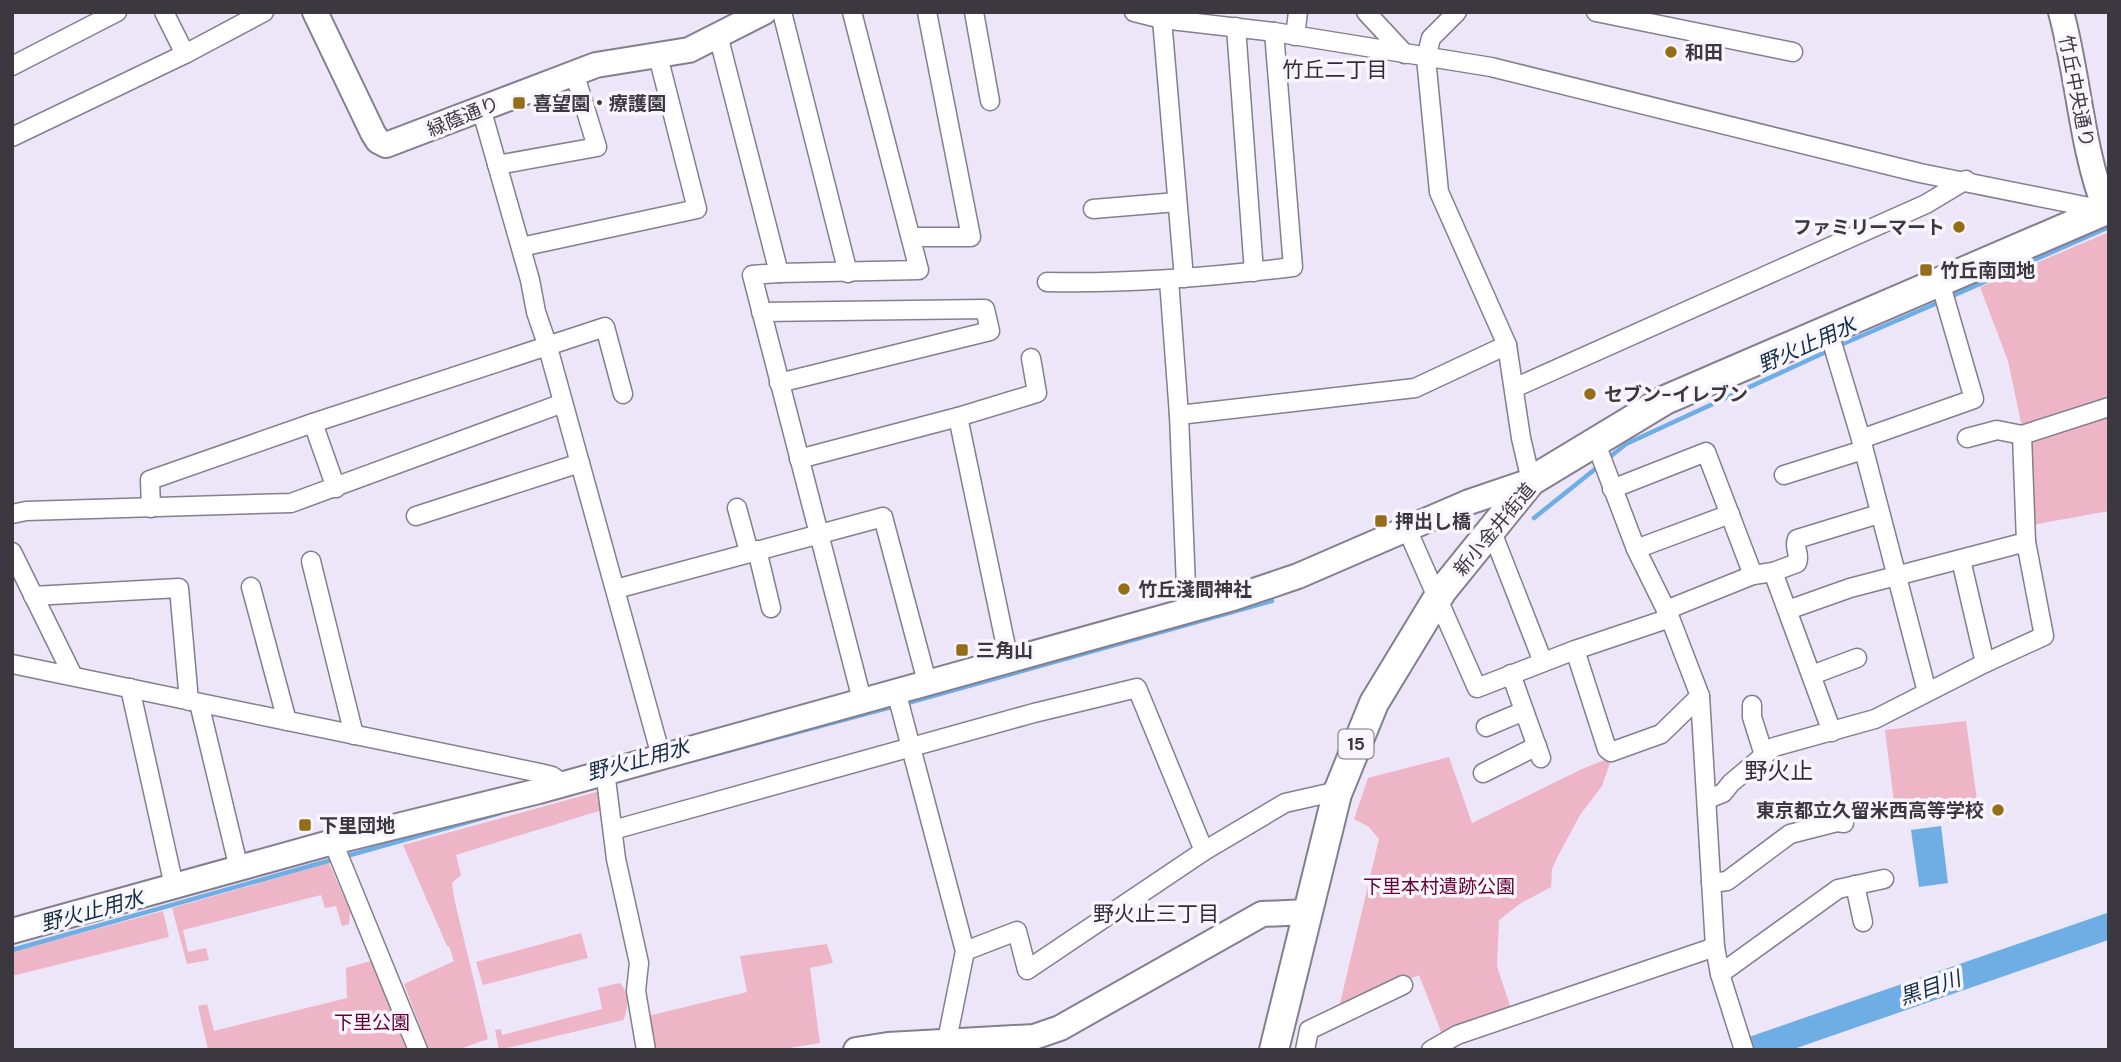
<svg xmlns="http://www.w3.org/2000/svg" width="2121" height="1062" viewBox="0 0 2121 1062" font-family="'DM Sans','Noto Sans JP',sans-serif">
	<rect width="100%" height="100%" fill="#ece6f8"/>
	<g fill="#eeb5c7">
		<polygon points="2109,232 2109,402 2022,427 2008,361 1980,287"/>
		<polygon points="2109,409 2109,511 2032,525 2031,436"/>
		<polygon points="1966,721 1978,807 1896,818 1885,730"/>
		<polygon points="1449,757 1472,823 1582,769 1612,757 1602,786 1580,815 1559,854 1552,869 1551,887 1521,903 1499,920 1497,966 1512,1012 1442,1034 1419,975 1338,1012 1379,839 1369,827 1354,819 1368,778"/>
		<polygon points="600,791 602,810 456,855 461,875 452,883 454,898 488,1039 457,1050 429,1050 404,984 454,961 449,946 447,946 403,845"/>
		<polygon points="329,863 350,911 349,924 342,926 336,906 325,908 321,895 183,930 188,952 206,948 209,960 187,964 172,908"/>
		<polygon points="163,911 169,937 12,976 12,952"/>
		<polygon points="581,933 588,958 483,985 476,962"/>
		<polygon points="827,944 833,963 810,968 820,1043 777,1050 655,1050 648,1016 747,992 740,956"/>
		<polygon points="374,960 408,1050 208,1050 198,1006 207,1004 214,1031 347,998 346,968"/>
		<path d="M 620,983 C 629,993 629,1009 623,1020 L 499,1050 L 495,1030 L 501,1029 L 502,1035 L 602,1009 L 598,988 Z"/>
	</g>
	<polygon fill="#6eaee5" points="1941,826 1948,883 1919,887 1911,830"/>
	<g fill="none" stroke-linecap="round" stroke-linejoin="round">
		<g stroke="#6eaee5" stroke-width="4.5">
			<polyline points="1950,297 2109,227"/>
			<polyline points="1838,346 1942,301"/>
			<polyline points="1606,460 1626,444 1830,350"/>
			<polyline points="1534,518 1599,466"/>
			<polyline points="904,704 1272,601"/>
			<polyline points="694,760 895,706"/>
			<polyline points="343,857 500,813"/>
			<polyline points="12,950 335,859"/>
		</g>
		<polyline stroke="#6eaee5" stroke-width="26" points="1751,1050 2109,926"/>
		<g stroke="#847e8e" stroke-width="21">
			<g id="street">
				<polyline points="164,12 185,54"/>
				<polyline points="782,12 848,273"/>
				<polyline points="974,12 990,101"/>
				<polyline points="1134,12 1162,19 1274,32 1491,67 1920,173 2104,210"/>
				<polyline points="1366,12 1405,54"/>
				<polyline points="1457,12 1431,38 1426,58 1439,192 1507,345 1521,438 1531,481"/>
				<polyline points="1596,12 1793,52"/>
				<polyline points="1162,19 1184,278"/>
				<polyline points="1236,27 1254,272"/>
				<polyline points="718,35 779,273 752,275 862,700"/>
				<polyline points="1295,36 1298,12"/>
				<polyline points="12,66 117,12"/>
				<polyline points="481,108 530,280 536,312 547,344 661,756"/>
				<polyline points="12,137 185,54 264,12"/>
				<polyline points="497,165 597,147 574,72"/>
				<polyline points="1093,209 1177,202"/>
				<polyline points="912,237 971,237 927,12"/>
				<polyline points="521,247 697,209 658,56"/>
				<polyline points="779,273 919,270 852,12"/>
				<polyline points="1169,280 1179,415 1187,611"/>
				<path d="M 1047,282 C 1129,284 1211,277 1293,267 L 1274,32"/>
				<polyline points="761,312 985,309 990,331 779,383"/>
				<polyline points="1828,329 1861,439 1927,692"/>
				<polyline points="1514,388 1926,204 1966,180"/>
				<polyline points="1179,415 1415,388 1507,345"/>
				<polyline points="958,417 1009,661"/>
				<polyline points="313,423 336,488"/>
				<polyline points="2022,435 2109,407"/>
				<polyline points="1861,439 1974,399 1940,282"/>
				<polyline points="1595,441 1636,549 1670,618 1700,696 1715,947 1720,974 1744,1050"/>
				<polyline points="799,459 958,417 1037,393 1031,358"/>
				<polyline points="1784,475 1863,450"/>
				<polyline points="1612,489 1706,452 1753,575"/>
				<polyline points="151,508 150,480 313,423 605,327 623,394"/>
				<polyline points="737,508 749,552"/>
				<polyline points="12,514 26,511 291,503 563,403"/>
				<polyline points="416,516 580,463"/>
				<polyline points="1407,529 1477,688 1575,650 1670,618"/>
				<polyline points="1492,532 1543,662"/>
				<polyline points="1636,549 1730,514"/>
				<polyline points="757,550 771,608"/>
				<polyline points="12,552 73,676"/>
				<polyline points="1961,560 1985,663"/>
				<polyline points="311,561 354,735"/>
				<path d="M 1773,572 L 1797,563 C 1801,555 1793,547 1797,539 L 1879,514"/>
				<polyline points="251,587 287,721"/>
				<polyline points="616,589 883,517 927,682"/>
				<polyline points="33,596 179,588 189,701"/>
				<polyline points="1666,610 1753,575 1773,572 1832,732"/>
				<polyline points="1788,610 1850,588 2026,542"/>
				<polyline points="1575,650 1607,749 1611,752 1661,734 1700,696"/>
				<polyline points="12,664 540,773 552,776 564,784"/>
				<polyline points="1511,674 1541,758"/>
				<polyline points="1812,675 1857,658"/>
				<polyline points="130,688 174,886"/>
				<polyline points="896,691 965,951 945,1050"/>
				<polyline points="199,703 239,869"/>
				<polyline points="1752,705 1752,717 1764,755"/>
				<polyline points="1486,727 1524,711"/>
				<polyline points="605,771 616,859 639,963 636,991 646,1050"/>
				<polyline points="1483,773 1537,746"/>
				<polyline points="1708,799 1723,793 1731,783 1774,747 1875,719 1985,663 2044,636 2026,542 2022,435 1997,430 1967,438"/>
				<polyline points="613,830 1034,713 1137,688 1204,851"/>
				<polyline points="333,842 418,1050"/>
				<polyline points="1711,883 1727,881 1790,834 1837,822 1844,823"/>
				<polyline points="1855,885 1863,922"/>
				<polyline points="965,951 1017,931 1027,970 1204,851 1285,803 1338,791"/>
				<polyline points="1720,974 1838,889 1884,879"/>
				<polyline points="1305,1050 1309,1030 1403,985"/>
				<polyline points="1431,1050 1457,1035 1715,947"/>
			</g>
		</g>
		<g stroke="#847e8e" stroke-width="28">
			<g id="secondary">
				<polyline points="315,12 373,133 378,141 386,145 596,65 689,50 764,12"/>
				<path d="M 2061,12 C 2079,78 2081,147 2106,211"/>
				<polyline points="12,931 333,842 539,791 1233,598 1298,576 1469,502 1531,481"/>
				<polyline points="856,1050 888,1045 1034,1037 1060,1028 1262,914 1308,912"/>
			</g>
		</g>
		<g stroke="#847e8e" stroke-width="32">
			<polyline id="primary" points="1274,1050 1337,794 1374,703 1442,591 1531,481 1665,400 2109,209"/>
		</g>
		<use href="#street" stroke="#fff" stroke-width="18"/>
		<use href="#secondary" stroke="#fff" stroke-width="24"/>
		<use href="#primary" stroke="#fff" stroke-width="28"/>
	</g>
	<g fill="#946e17" stroke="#f8f5fd" stroke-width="2.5">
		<circle cx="1671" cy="52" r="7"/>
		<rect x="512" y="96" width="14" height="14" rx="3.5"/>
		<circle cx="1959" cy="227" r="7"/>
		<rect x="1919" y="263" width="14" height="14" rx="3.5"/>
		<circle cx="1590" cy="394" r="7"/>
		<rect x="1374" y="514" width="14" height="14" rx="3.5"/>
		<circle cx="1124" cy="589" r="7"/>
		<rect x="955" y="643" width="14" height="14" rx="3.5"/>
		<circle cx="1998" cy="810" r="7"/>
		<rect x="298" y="818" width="14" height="14" rx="3.5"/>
	</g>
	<g text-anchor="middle" stroke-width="7" stroke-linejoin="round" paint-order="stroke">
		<rect fill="#f8f5fd" stroke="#747178" stroke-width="2" x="1338.5" y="729.5" width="35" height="29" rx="5"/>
		<g font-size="18" font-weight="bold" fill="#3b393f">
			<text x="1356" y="750">15</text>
		</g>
		<g font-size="19" font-weight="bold" fill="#3b393f" stroke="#f8f5fd" text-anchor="start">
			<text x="1685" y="59">和田</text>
			<text x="533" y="110">喜望園・療護園</text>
			<text x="1945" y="234" text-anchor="end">ファミリーマート</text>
			<text x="1940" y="277">竹丘南団地</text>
			<text x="1604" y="401">セブン-イレブン</text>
			<text x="1395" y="528">押出し橋</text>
			<text x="1138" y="596">竹丘淺間神社</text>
			<text x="976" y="657">三角山</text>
			<text x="1984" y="817" text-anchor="end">東京都立久留米西高等学校</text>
			<text x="319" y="832">下里団地</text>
		</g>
		<g font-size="19" fill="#3b393f" stroke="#f8f5fd">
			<text transform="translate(2077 91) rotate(79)" y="7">竹丘中央通り</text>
			<text transform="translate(463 116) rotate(-22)" y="7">緑蔭通り</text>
			<text transform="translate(1494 529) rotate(-50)" y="7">新小金井街道</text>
		</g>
		<g font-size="19" fill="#650135" stroke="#f8f5fd">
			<text x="1439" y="893">下里本村遺跡公園</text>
			<text x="372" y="1029">下里公園</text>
		</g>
		<g font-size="21" fill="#302b39" stroke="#f8f5fd">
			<text x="1335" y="77">竹丘二丁目</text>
			<text x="1156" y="921">野火止三丁目</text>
		</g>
		<g font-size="21" font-style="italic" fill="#122e44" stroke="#f8f5fd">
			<text transform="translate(1807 345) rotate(-24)" y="7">野火止用水</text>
			<text transform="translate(638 760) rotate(-15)" y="7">野火止用水</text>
			<text transform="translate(92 911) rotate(-15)" y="7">野火止用水</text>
			<text transform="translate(1930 988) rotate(-19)" y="7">黒目川</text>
		</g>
		<g font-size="23" fill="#302b39" stroke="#f8f5fd">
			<text x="1779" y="779">野火止</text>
		</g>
	</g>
	<rect width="2121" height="1062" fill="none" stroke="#3b393f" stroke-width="28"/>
</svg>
